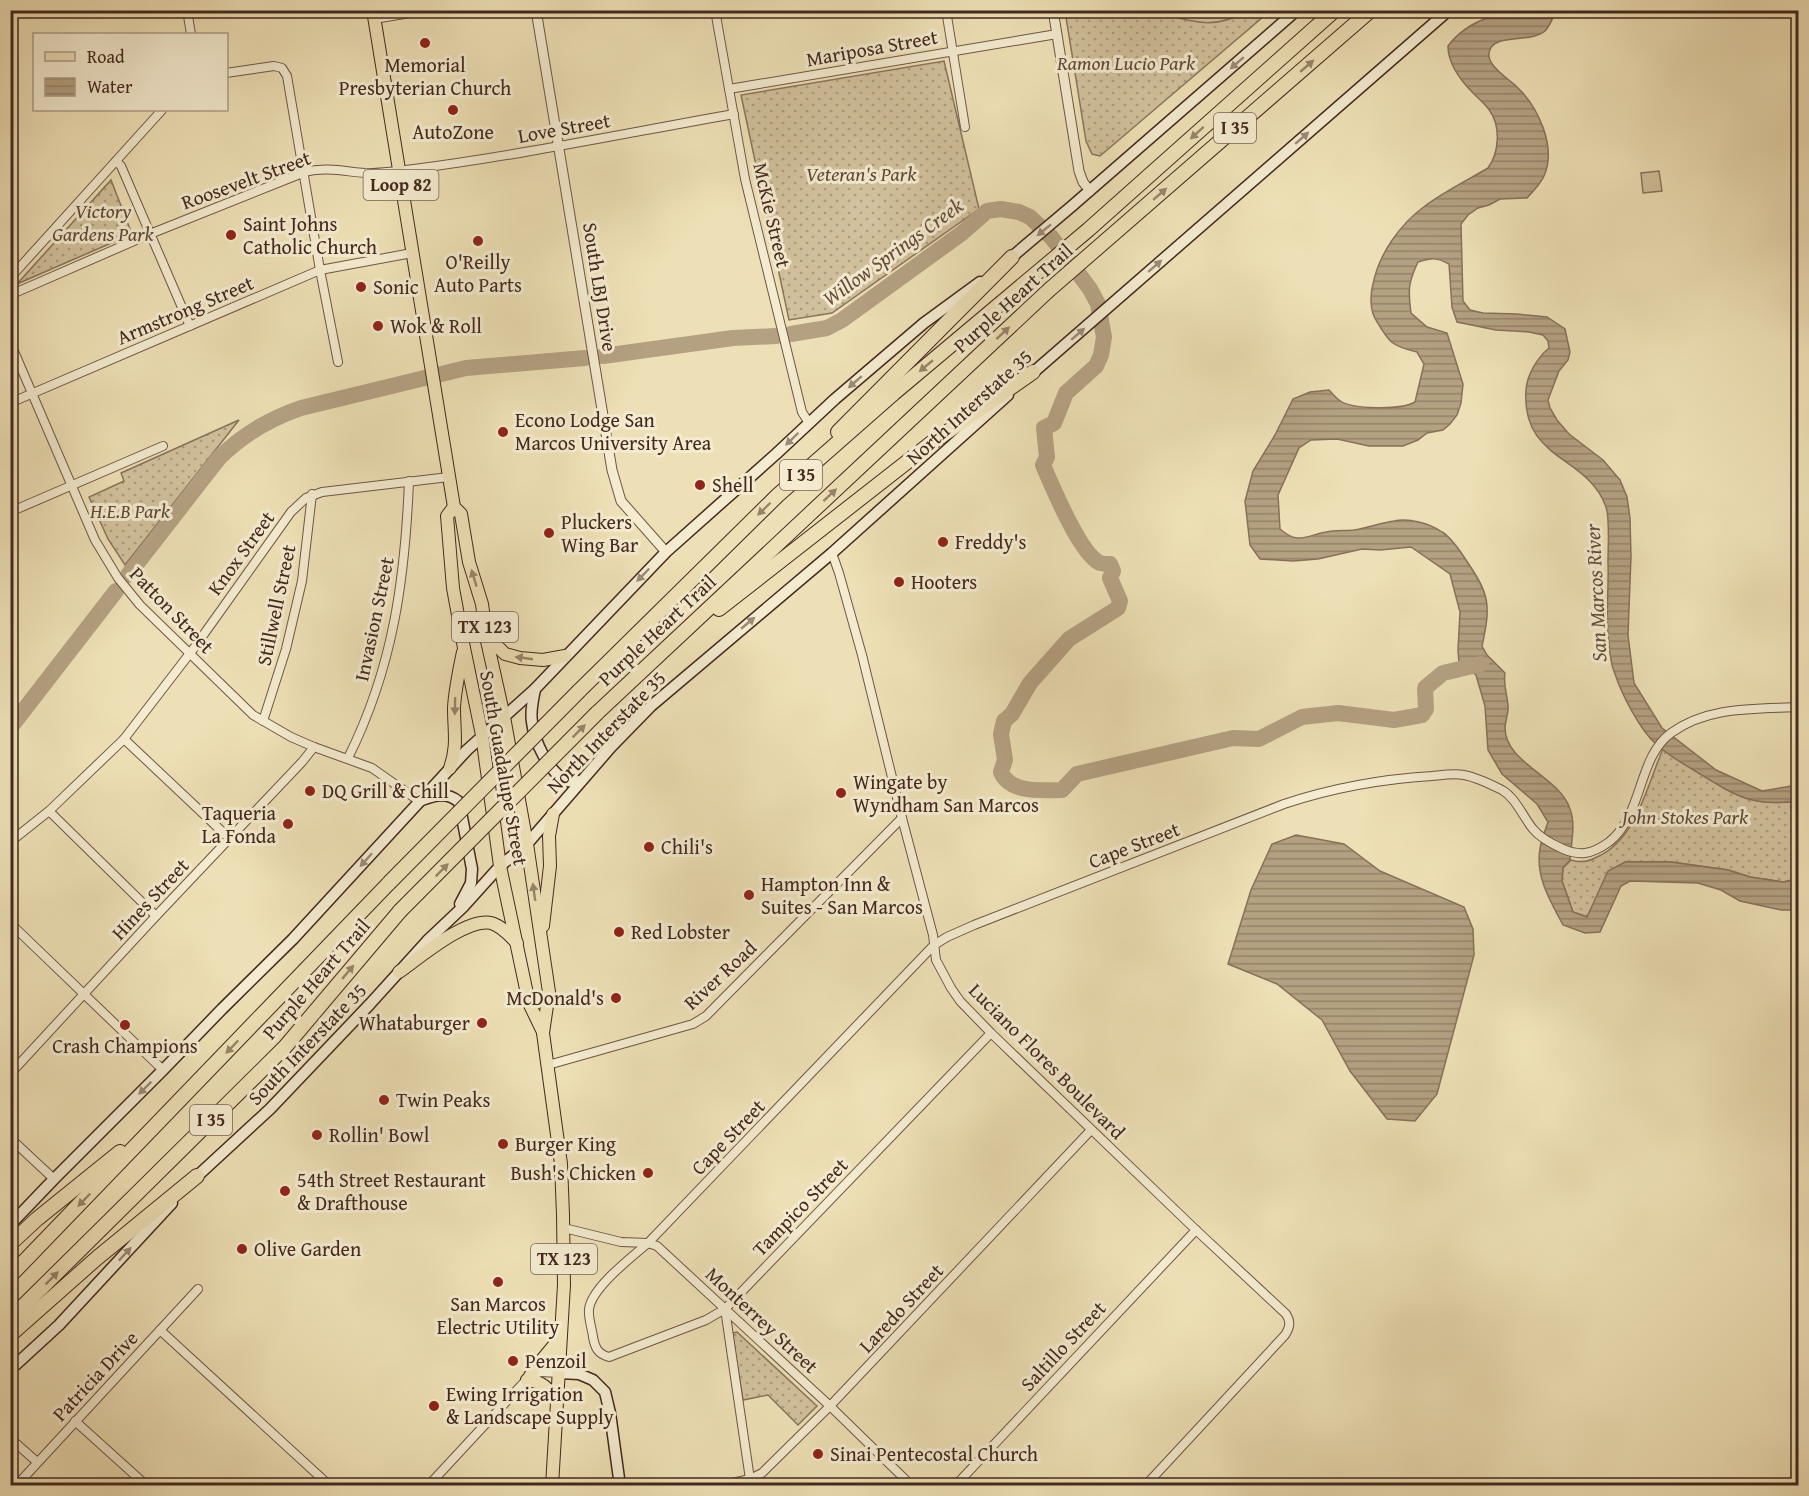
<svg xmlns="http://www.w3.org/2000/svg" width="1809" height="1496" viewBox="0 0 1809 1496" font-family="'Gentium Book Plus',serif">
	<defs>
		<pattern id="grass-dots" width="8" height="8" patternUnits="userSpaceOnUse" patternTransform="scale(1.5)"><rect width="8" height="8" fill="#d1c19c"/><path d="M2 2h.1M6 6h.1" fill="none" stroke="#ab9d7f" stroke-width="1.8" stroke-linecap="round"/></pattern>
		<pattern id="water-rules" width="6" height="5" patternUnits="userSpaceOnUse" patternTransform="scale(1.5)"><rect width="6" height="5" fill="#b4a182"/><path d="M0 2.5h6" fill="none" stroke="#94836a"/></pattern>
	</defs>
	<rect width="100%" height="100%" fill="#eee0b6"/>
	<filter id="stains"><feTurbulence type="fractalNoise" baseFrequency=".00333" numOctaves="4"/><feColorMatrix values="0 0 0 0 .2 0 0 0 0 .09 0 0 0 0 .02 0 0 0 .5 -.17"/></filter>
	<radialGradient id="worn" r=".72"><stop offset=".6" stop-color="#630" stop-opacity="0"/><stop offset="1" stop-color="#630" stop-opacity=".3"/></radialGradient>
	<g fill="url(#grass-dots)" stroke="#8a745d" stroke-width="1.5">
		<polygon points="1065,11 1270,11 1100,156 1092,154 1086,141"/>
		<polygon points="944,61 979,209 832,313 789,320 741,95"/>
		<polygon points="111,180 132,234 17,284"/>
		<polygon points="239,420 125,565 108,539 89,497 124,481 121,473"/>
		<path d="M 1663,749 C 1677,759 1692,768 1706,777 C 1741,799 1757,806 1798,801 L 1798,879 L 1783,882 L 1750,877 L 1728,870 L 1671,862 L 1625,862 L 1587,917 L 1573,912 L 1562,881 L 1563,868 L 1571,860 C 1580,863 1588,862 1597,857 C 1637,839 1647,785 1663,749 Z"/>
		<polygon points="737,1332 817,1406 798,1425 768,1395 743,1400 732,1333"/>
	</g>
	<g fill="#d1c19c" stroke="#8a745d" stroke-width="1.5">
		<path d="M 1167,10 L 1248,10 L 1248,11 C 1217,28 1198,24 1165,14 Z"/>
		<polygon points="1659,171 1662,191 1643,193 1641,173"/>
	</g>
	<g fill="url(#water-rules)" stroke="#87715a" stroke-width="1.5">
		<path d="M 1526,11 L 1556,11 C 1553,17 1550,26 1545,31 C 1530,44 1492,32 1489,53 C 1487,66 1509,79 1517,87 C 1538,107 1557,147 1544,176 C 1540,185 1533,191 1527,198 L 1500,199 L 1489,205 L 1478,208 L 1468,215 L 1461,224 L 1463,301 L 1470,310 L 1483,313 L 1517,314 L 1547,317 L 1565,329 L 1570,352 L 1568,360 L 1559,371 L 1548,400 L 1550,408 L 1557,420 L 1569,434 L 1603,460 L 1620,480 L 1627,497 L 1630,518 L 1631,556 L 1628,635 L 1634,683 L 1662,728 L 1716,770 L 1762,791 L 1798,785 L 1798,801 C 1751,807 1736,796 1697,772 C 1683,764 1668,755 1656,744 C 1640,730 1622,695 1615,674 C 1610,663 1609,647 1608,634 C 1606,610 1609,586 1608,562 C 1608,548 1610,519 1606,507 C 1588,455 1521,461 1526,390 C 1527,375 1537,358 1549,348 L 1548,341 L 1543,335 L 1529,332 L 1496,330 L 1457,322 L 1452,307 L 1449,264 C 1436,257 1432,258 1418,262 C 1408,283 1408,290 1411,313 L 1427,327 L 1447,333 L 1463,384 L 1461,403 L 1457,415 L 1450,424 L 1443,430 L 1427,433 L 1418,440 L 1403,446 L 1369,446 L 1337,439 L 1311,440 L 1299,448 L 1278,495 L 1280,529 C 1298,545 1305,536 1326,532 C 1335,530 1345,531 1354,530 C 1367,528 1380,523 1394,521 C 1409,518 1429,523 1442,532 C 1452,538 1460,551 1466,560 C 1490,595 1491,605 1482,646 L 1487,655 L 1505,673 C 1503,685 1507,694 1508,705 C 1509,713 1505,721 1505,728 C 1505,763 1560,777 1570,809 C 1576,825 1571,843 1570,860 L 1563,868 L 1562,881 L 1573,912 L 1587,917 L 1608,871 L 1625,862 L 1671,862 L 1728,870 L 1750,877 L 1783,882 L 1798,879 L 1798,910 L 1781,910 L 1740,901 L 1721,890 L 1698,883 L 1630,881 L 1621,886 L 1600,932 L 1585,933 L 1563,925 C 1551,902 1535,877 1540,849 C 1541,840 1545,831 1548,822 L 1537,804 L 1502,774 L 1488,750 L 1485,706 L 1476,675 L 1459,663 L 1458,650 L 1460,612 L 1450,574 L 1411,547 L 1380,550 L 1362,549 L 1318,559 L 1293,561 L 1260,559 L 1250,545 L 1245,501 L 1253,471 L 1275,435 L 1293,399 L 1310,392 L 1329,390 C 1332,393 1335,397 1339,400 C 1351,410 1402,410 1415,402 L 1424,364 L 1417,352 C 1391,346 1389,342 1376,320 C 1370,311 1370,295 1373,284 C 1379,254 1400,224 1425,206 C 1445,191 1468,180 1488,168 C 1499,153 1501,127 1490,111 C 1486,105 1479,99 1474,94 C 1462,82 1448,64 1448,46 C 1459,31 1480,17 1499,16 C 1510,15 1517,19 1526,12 Z"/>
		<polygon points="1296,835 1344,844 1380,871 1464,907 1473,929 1474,955 1437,1094 1415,1121 1387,1119 1350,1071 1322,1020 1277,984 1228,964 1251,890 1272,844"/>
	</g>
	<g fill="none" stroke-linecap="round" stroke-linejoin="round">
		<g stroke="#b4a182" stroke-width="16">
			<path d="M 791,334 L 827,328 L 842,320 L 962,233 L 987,211 L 1001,209 L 1019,212 L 1030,217 L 1052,238 L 1090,289 L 1098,304 L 1104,337 L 1101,355 L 1096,366 L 1066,393 L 1054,423 L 1044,428 L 1047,457 L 1043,465 C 1052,486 1080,554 1100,563 C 1103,564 1106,564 1110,564 L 1113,571 L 1110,578 L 1120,601 L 1118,608 L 1069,639 L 1030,683 L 1012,714 L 1004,721 L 1001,734 L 1005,760 L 1001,772 C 1010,794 1043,790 1062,790 L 1077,774 L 1233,738 L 1259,739 L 1302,717 L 1338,713 L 1394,720 L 1422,715 L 1426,709 L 1425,688 L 1443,673 L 1481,664"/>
			<polyline points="603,356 733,338 776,336"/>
			<path d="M 128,575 L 219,458 C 243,434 269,419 301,408 L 466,368 L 585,358"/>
			<polyline points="10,728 116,591"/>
		</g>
		<g stroke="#6e5644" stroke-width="10">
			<g id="minor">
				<polyline points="187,10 191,34"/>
				<polyline points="715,10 745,179 802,412 809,423"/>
				<polyline points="946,10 965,127"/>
				<polyline points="374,19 428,10"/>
				<polyline points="226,73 274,66 282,68 287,76 320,270 338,362"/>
				<polyline points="729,89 1057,34"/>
				<polyline points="116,161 121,166 190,326"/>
				<polyline points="10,278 162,110"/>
				<path d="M 10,295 L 150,234 L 305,172 C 324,167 343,171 364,173 C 380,174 397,171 414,169 C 521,155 627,133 734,114"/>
				<polyline points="10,342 95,540 118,578 140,605 253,715 291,737 314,747 372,768 419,801"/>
				<polyline points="10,403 320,270 412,253"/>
				<polyline points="10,512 163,446"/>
				<path d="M 832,553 L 839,573 L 862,655 L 902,818 L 933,935 L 936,960 L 951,988 L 960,1001 L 991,1033 L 1196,1230 L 1286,1314 C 1291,1322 1290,1327 1285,1335 L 1145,1486"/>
				<polyline points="263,721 286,649 302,581 312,494"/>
				<polyline points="124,739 230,839"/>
				<path d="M 348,758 C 393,668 405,580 409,481"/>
				<polyline points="49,811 156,916"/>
				<polyline points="10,842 49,811 124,739 194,648 291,512 306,498 322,492 449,477"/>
				<polyline points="10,923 163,1070"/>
				<path d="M 991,1033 L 725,1309 L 706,1320 L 609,1357 C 598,1354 595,1348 593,1337 C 592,1328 588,1318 589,1309 C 592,1287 631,1258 648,1243 L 934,945 L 947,937 L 974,925 L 1284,804 C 1332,788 1382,779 1432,776 C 1442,775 1454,773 1464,775 C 1476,777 1490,784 1502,790 C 1516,798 1523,817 1533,829 C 1540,838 1552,844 1563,849 C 1570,852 1576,854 1585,853 C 1594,852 1602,847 1609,842 C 1644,814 1637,758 1671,733 C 1708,706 1755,709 1798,707"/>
				<polyline points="548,1065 693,1024 706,1016 902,818"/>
				<polyline points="10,1074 156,916 302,762 314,747"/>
				<polyline points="10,1138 54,1179"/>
				<polyline points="564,1228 621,1242 648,1243 657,1246 830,1406 912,1486"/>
				<polyline points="725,1309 751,1486"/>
				<polyline points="160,1330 330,1486"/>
				<polyline points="75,1421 147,1486"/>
				<polyline points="10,1438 37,1462"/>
				<polyline points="16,1486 198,1289"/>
				<polyline points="428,1486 530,1376 541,1372 559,1373"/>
				<polyline points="719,1486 750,1479 762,1473 830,1406 1091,1130"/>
				<polyline points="955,1486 1196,1230"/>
			</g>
		</g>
		<g stroke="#6e5644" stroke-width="11">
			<g id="tertiary">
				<polyline points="536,10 612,470 621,501 666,552"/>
				<polyline points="1053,10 1079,171 1083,182 1090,191"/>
			</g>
		</g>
		<g stroke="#43281e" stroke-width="13">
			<g id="secondary">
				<polyline points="1007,261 1072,206 1297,10"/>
				<polyline points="1028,377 1449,10"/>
				<path d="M 535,689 C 533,700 530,711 532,722 C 534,741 549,773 567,781 C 571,782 577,781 581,781"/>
				<path d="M 422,800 C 436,795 447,792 459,802 L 472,869 L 471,883 L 460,904"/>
				<polyline points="193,1180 270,1109 370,1004 427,941 464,906 500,866 527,844 611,747 651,706 832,553 1008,395"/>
				<polyline points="10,1225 54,1179 163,1070 222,1009 293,939 467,750 535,689 666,552 776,454 835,399 924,323 980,282"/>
				<polyline points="10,1370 59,1325 172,1203"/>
				<polyline points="559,1373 579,1374 593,1380 605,1392 610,1413 620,1486"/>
			</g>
		</g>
		<g stroke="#43281e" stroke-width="14">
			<g id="primary">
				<polyline points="373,10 454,507 461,514 469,562 482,604 487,641 504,717 527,844 549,992 543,1033 561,1164 563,1215 564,1285 552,1486"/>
				<polyline points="454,507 447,516 453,588 464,648 482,735 500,866 529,1003 543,1032"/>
				<polyline points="487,641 499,648 505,654 520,658 543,660 565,656"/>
				<path d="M 450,768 C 458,745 454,732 454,708 C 455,689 459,671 463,652"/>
				<polyline points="543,926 550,866 549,836 553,814"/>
				<path d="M 399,972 C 419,958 467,917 491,923 C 502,926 510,936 517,943"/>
				<polyline points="530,1376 536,1367 560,1338"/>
				<path d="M 527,1380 C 544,1382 547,1388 557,1401"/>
			</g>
		</g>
		<g stroke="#43281e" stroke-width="16">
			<g id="motorway">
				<polyline points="838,432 1012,257"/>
				<polyline points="719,609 930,444 1033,372"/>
				<polyline points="579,691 778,495 894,393 1088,230 1335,10"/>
				<polyline points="597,713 1049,290 1371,10"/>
				<polyline points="10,1244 37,1219 120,1152"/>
				<polyline points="10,1276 389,883"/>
				<polyline points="10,1319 285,1047 400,911"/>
				<polyline points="10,1335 97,1258 197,1176"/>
			</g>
		</g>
		<use href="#minor" stroke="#f4ebd0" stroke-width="8"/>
		<use href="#tertiary" stroke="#f4ebd0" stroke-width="9"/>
		<use href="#secondary" stroke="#f4ebd0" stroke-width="10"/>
		<use href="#primary" stroke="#eee0b6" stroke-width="12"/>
		<use href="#motorway" stroke="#eee0b6" stroke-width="14"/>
		<g stroke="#43281e" stroke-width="16" stroke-linecap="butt">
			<g id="motorway-bridge">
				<polyline points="389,883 579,691"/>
				<polyline points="400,911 597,713"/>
			</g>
		</g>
		<use href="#motorway-bridge" stroke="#eee0b6" stroke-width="14"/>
	</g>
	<defs><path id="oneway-solid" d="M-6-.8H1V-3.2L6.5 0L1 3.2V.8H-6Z" transform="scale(1.5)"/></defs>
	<g fill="#9c8a77">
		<use href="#oneway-solid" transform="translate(1237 63) rotate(139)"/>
		<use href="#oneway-solid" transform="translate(1302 138) rotate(-41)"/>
		<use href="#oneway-solid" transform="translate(1044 230) rotate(141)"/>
		<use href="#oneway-solid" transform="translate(1155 266) rotate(-41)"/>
		<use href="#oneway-solid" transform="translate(1078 334) rotate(-41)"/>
		<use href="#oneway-solid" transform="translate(855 382) rotate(139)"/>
		<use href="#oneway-solid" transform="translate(792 439) rotate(136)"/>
		<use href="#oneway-solid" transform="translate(643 575) rotate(134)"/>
		<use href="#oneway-solid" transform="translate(748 623) rotate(-40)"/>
		<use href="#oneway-solid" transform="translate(366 860) rotate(132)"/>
		<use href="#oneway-solid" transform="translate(145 1088) rotate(135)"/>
		<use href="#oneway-solid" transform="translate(125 1254) rotate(-47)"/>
	</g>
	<g fill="#98846a">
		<use href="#oneway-solid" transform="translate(1307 66) rotate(-41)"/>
		<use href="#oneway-solid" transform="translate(1197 133) rotate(138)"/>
		<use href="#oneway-solid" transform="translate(1160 194) rotate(-41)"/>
		<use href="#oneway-solid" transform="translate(1003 333) rotate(-43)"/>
		<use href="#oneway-solid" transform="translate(926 366) rotate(140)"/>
		<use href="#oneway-solid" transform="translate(830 495) rotate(-43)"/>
		<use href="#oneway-solid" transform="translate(764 509) rotate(136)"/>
		<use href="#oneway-solid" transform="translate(474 578) rotate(-107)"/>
		<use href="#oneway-solid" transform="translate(524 658) rotate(-172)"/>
		<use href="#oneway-solid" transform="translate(455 706) rotate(91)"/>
		<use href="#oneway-solid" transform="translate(579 731) rotate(-45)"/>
		<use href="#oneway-solid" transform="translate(442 870) rotate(-45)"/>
		<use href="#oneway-solid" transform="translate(534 892) rotate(-98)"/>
		<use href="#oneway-solid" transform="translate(348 972) rotate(-50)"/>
		<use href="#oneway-solid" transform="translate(232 1047) rotate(134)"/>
		<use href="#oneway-solid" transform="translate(84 1200) rotate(134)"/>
		<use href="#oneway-solid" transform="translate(52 1278) rotate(-45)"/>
	</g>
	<g fill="#8f2418" stroke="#f4ebd0" stroke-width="2">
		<circle cx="425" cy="43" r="6"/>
		<circle cx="453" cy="110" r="6"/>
		<circle cx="231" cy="235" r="6"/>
		<circle cx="478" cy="241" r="6"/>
		<circle cx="361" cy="287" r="6"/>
		<circle cx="378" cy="326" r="6"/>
		<circle cx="503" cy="432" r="6"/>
		<circle cx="700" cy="485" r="6"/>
		<circle cx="549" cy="533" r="6"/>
		<circle cx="943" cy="542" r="6"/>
		<circle cx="899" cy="582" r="6"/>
		<circle cx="310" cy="791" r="6"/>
		<circle cx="841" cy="793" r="6"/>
		<circle cx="288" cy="824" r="6"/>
		<circle cx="649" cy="847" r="6"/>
		<circle cx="749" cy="895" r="6"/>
		<circle cx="619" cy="932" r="6"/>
		<circle cx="616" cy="998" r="6"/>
		<circle cx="482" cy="1023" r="6"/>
		<circle cx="125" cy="1025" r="6"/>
		<circle cx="384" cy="1100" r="6"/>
		<circle cx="317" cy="1135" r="6"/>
		<circle cx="503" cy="1144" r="6"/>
		<circle cx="648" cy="1173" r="6"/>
		<circle cx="285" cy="1191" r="6"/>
		<circle cx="242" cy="1249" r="6"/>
		<circle cx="498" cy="1282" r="6"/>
		<circle cx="513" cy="1361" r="6"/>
		<circle cx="434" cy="1406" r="6"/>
		<circle cx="818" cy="1454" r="6"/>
	</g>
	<g text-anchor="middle" stroke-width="6" stroke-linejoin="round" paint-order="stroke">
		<g fill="#f4ebd0" stroke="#786253" stroke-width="1.5">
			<rect x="1214" y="113" width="42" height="30" rx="4.5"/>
			<rect x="363.5" y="170" width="75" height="30" rx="4.5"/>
			<rect x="780" y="460" width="42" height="30" rx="4.5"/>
			<rect x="452" y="612" width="66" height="30" rx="4.5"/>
			<rect x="190" y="1105" width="42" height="30" rx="4.5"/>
			<rect x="531" y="1244" width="66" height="30" rx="4.5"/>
		</g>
		<g font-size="18" font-weight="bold" fill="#43281e">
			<text x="1235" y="134">I 35</text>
			<text x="401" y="191">Loop 82</text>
			<text x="801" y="481">I 35</text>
			<text x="485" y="633">TX 123</text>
			<text x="211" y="1126">I 35</text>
			<text x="564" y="1265">TX 123</text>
		</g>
		<g font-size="20" fill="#43281e" stroke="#f4ebd0">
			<text transform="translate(872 48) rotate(-10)" y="7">Mariposa Street</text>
			<text transform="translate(564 128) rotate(-10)" y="7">Love Street</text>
			<text transform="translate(246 180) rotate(-20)" y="7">Roosevelt Street</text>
			<text transform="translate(772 215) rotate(77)" y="7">McKie Street</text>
			<text transform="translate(600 287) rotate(81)" y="7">South LBJ Drive</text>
			<text transform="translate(1013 298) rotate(-42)" y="7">Purple Heart Trail</text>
			<text transform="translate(185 310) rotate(-23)" y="7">Armstrong Street</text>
			<text transform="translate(969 407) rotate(-42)" y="7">North Interstate 35</text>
			<text transform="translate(241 553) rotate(-54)" y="7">Knox Street</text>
			<text transform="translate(276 605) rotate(-78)" y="7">Stillwell Street</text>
			<text transform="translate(172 610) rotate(46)" y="7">Patton Street</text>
			<text transform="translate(374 619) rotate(-78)" y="7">Invasion Street</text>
			<text transform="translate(657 630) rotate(-43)" y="7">Purple Heart Trail</text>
			<text transform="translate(606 732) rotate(-46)" y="7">North Interstate 35</text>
			<text transform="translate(504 768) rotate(80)" y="7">South Guadalupe Street</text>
			<text transform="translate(1134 845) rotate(-21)" y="7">Cape Street</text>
			<text transform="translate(150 899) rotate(-47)" y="7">Hines Street</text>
			<text transform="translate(720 975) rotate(-43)" y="7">River Road</text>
			<text transform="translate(316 979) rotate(-49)" y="7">Purple Heart Trail</text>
			<text transform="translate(307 1044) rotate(-46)" y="7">South Interstate 35</text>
			<text transform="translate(1047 1061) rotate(45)" y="7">Luciano Flores Boulevard</text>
			<text transform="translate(728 1137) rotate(-46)" y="7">Cape Street</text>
			<text transform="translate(800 1207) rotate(-46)" y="7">Tampico Street</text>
			<text transform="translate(901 1308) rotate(-47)" y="7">Laredo Street</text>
			<text transform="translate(762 1320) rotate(43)" y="7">Monterrey Street</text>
			<text transform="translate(1063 1346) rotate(-47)" y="7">Saltillo Street</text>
			<text transform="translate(95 1376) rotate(-47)" y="7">Patricia Drive</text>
		</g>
		<g font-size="20" font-style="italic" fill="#5f4737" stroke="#f4ebd0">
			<text x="1126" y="70">Ramon Lucio Park</text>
			<text x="861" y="181">Veteran's Park</text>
			<text x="103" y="218">Victory<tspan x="103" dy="23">Gardens Park</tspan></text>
			<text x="130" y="518">H.E.B Park</text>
			<text x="1685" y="824">John Stokes Park</text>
		</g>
		<g font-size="20" fill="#43281e" stroke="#f4ebd0" text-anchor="start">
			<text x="425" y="72" text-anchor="middle">Memorial<tspan x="425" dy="23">Presbyterian Church</tspan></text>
			<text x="453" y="139" text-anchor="middle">AutoZone</text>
			<text x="243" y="231">Saint Johns<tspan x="243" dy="23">Catholic Church</tspan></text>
			<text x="478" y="269" text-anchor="middle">O'Reilly<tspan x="478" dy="23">Auto Parts</tspan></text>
			<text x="373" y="294">Sonic</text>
			<text x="390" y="333">Wok &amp; Roll</text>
			<text x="515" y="427">Econo Lodge San<tspan x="515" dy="23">Marcos University Area</tspan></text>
			<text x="712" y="492">Shell</text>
			<text x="561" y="529">Pluckers<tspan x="561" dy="23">Wing Bar</tspan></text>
			<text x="955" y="549">Freddy's</text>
			<text x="911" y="589">Hooters</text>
			<text x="853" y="789">Wingate by<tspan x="853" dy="23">Wyndham San Marcos</tspan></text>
			<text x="322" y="798">DQ Grill &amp; Chill</text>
			<text x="276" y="820" text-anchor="end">Taqueria<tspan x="276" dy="23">La Fonda</tspan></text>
			<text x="661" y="854">Chili's</text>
			<text x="761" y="891">Hampton Inn &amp;<tspan x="761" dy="23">Suites - San Marcos</tspan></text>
			<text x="631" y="939">Red Lobster</text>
			<text x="604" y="1005" text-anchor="end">McDonald's</text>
			<text x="470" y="1030" text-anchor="end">Whataburger</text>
			<text x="125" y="1053" text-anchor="middle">Crash Champions</text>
			<text x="396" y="1107">Twin Peaks</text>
			<text x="329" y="1142">Rollin' Bowl</text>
			<text x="515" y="1151">Burger King</text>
			<text x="636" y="1180" text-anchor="end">Bush's Chicken</text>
			<text x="297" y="1187">54th Street Restaurant<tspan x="297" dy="23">&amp; Drafthouse</tspan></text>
			<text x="254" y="1256">Olive Garden</text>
			<text x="498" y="1311" text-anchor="middle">San Marcos<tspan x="498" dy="23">Electric Utility</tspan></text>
			<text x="525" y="1368">Penzoil</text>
			<text x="446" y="1401">Ewing Irrigation<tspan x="446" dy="23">&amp; Landscape Supply</tspan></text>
			<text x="830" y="1461">Sinai Pentecostal Church</text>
		</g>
		<g font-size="21" font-style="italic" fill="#654c3c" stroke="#f4ebd0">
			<text transform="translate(893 252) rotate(-36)" y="7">Willow Springs Creek</text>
			<text transform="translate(1596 593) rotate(-93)" y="7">San Marcos River</text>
		</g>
	</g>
	<rect width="1809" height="1496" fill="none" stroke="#eee0b6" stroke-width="36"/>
	<rect x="12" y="12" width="1785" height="1472" fill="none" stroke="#43281e" stroke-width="3"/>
	<rect x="18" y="18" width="1773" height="1460" fill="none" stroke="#43281e" stroke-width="1.5"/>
	<rect x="33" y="33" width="195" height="78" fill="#f4ebd0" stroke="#ad9d89" stroke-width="1.5"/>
	<rect x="45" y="52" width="30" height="9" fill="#eee0b6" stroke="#ad9d89" stroke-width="1.5"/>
	<text x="87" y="63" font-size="18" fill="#43281e">Road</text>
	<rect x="45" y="78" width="30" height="18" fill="url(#water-rules)" stroke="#ad9d89" stroke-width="1.5"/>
	<text x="87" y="93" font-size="18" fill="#43281e">Water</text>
	<rect width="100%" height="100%" filter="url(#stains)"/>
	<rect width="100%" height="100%" fill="url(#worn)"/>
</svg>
